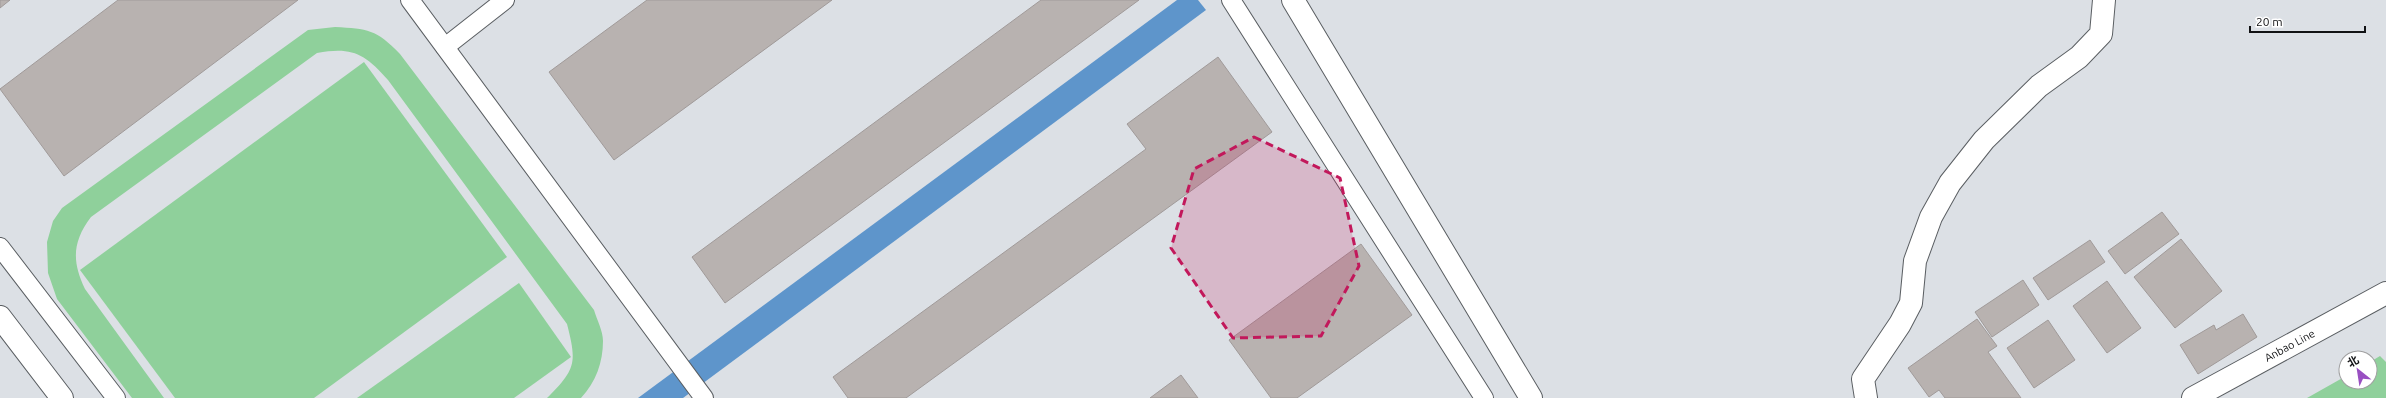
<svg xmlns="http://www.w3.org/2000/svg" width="2386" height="398" viewBox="0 0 2386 398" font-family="Ubuntu,'Noto Sans SC',sans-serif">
	<rect width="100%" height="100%" fill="#dce0e5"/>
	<g fill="#8fd09b">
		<path d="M 335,27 C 368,29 376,29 400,54 L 594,310 C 597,320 603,331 603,341 C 603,362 596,382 581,398 L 547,398 C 576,369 577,363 567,324 L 388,80 C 364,53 352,47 317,53 L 91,217 C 72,242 72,262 85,289 L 164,398 L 132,398 L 57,299 L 48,273 L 47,242 L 53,221 L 62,208 L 308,30 Z"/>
		<polygon points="364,62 507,257 314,398 175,398 80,270"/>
		<polygon points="519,283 571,357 514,398 357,398"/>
		<polygon points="2380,356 2386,362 2386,398 2307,398 2346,376 2346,382 2370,382 2370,362"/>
	</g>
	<polygon fill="#5e95cb" points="1177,0 1198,0 1206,10 683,398 638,398"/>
	<g fill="#b8b2b0" stroke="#a09a99">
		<polygon points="0,0 10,0 0,8"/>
		<polygon points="118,0 298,0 64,176 0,89"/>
		<polygon points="647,0 832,0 614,160 549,72"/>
		<polygon points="1041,0 1139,0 725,303 692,257"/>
		<polygon points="1218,57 1272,132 906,398 848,398 833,377 1146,149 1127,124"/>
		<polygon points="2162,212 2179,234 2125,274 2108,251"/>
		<polygon points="2181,239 2222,291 2175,328 2134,277"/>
		<polygon points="2090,240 2105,262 2048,300 2033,278"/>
		<polygon points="1361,244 1412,315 1297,398 1271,398 1229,340"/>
		<polygon points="2023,280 2039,305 1992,337 1975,312"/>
		<polygon points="2107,281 2141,328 2107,353 2073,306"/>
		<polygon points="2243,314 2257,337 2198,374 2180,345 2214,325 2216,330"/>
		<polygon points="1977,319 1997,346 1988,352 2021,398 1945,398 1939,390 1929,397 1908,368"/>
		<polygon points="2048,320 2075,360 2034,388 2007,348"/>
		<polygon points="1181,375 1198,398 1150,398"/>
	</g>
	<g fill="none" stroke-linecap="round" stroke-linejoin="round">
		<g stroke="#5a5e62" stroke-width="20">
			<g id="service">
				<polyline points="410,0 704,398"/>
				<polyline points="1231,0 1484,398"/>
				<polyline points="445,47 505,0"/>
				<polyline points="0,247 116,398"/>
			</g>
		</g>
		<g stroke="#5a5e62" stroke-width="24">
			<g id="minor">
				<polyline points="1293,0 1531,398"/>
				<polyline points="0,317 62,398"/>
				<polyline points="1866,398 1863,379 1900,324 1911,303 1915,261 1931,217 1950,183 1984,140 2039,86 2079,57 2101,34 2104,0"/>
			</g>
		</g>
		<g stroke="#5a5e62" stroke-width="24">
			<g id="secondary">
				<path id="s1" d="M 2193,398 L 2386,293"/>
			</g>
		</g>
		<use href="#service" stroke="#fff" stroke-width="18"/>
		<use href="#minor" stroke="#fff" stroke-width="22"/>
		<use href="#secondary" stroke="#fff" stroke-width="22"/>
	</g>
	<path fill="#c2185b" fill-opacity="0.2" stroke="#c2185b" stroke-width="3" stroke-dasharray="8 5" stroke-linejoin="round" d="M 1254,137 L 1340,178 L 1359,266 L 1321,336 L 1233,338 L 1171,248 L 1194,169 Z"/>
	<g text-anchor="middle" stroke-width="3" stroke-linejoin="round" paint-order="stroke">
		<g font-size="11" fill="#111214" stroke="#fff">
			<text dy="4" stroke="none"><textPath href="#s1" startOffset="110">Anbao Line</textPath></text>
		</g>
	</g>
	<g transform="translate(2358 370) rotate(330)"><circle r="19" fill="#ffffff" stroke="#a0a0a1"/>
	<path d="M0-3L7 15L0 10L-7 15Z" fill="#994fc2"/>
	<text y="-6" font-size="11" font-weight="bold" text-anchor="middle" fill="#111214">北</text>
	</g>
	<path d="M2250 26v6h115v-6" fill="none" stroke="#111214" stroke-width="2"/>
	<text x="2256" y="26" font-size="12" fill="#111214" stroke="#ffffff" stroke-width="3" paint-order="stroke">20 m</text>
</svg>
